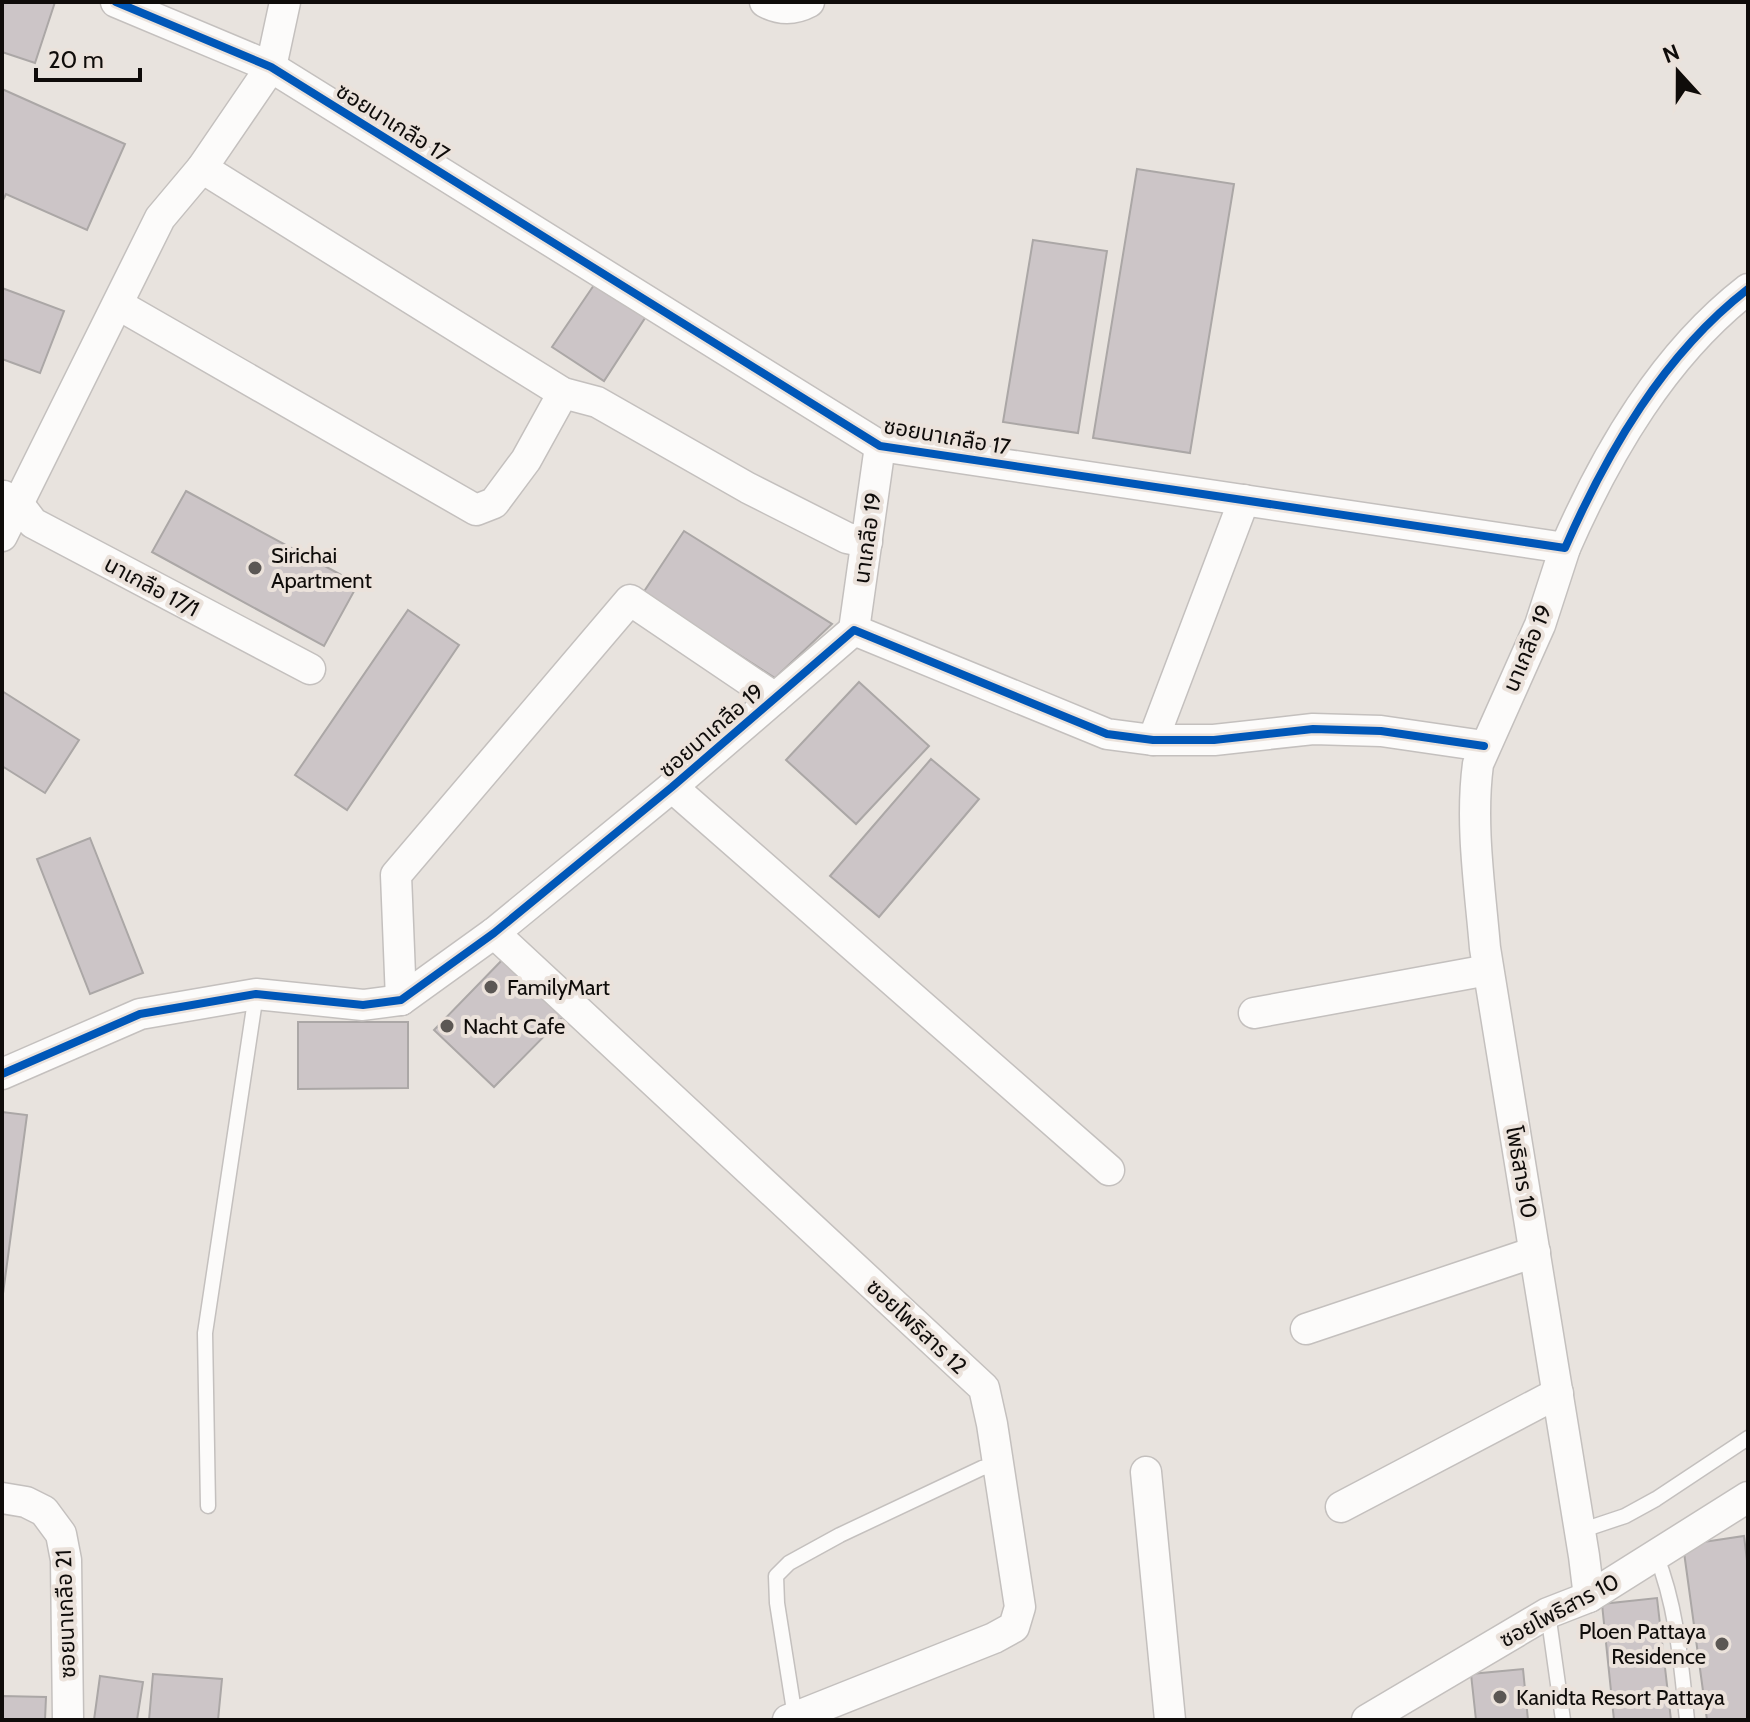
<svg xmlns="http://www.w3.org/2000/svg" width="1750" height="1722" viewBox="0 0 1750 1722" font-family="Cabin,'Noto Sans Thai',sans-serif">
	<rect width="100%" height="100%" fill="#e8e3de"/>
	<g fill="#ccc5c7" stroke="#aba7a6" stroke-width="2">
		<polygon points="2,2 55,2 35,63 2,52"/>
		<polygon points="2,89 125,144 87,230 6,194 2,202"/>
		<polygon points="1137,169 1234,184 1190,453 1093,438"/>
		<polygon points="1033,240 1107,251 1078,433 1003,422"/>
		<polygon points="596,282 647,315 604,381 552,347"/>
		<polygon points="2,288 64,311 40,373 2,359"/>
		<polygon points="186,491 358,584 324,646 152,552"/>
		<polygon points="684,531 832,624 775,678 643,593"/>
		<polygon points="408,610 459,645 347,810 295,775"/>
		<polygon points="859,682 929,746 856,824 786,760"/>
		<polygon points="2,691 79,740 45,793 2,766"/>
		<polygon points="931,759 979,799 879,917 830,876"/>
		<polygon points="90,838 143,973 90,994 37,859"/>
		<polygon points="506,956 566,1014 494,1087 434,1030"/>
		<polygon points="298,1022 408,1022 408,1088 298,1089"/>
		<polygon points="2,1112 27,1115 2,1301"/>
		<polygon points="1744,1536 1748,1569 1748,1720 1707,1720 1683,1545"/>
		<polygon points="1657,1598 1671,1720 1614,1720 1602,1604"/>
		<polygon points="1523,1669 1528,1720 1476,1720 1471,1674"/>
		<polygon points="153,1674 222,1679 218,1720 149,1720"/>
		<polygon points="100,1676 143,1682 137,1720 94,1720"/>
		<polygon points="2,1696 46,1697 45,1720 2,1720"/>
	</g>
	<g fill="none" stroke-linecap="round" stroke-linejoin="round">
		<g stroke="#c4c0be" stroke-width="17">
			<g id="lane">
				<polyline points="208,1506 205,1333 256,994"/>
				<polyline points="1580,1531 1625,1516 1656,1499 1748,1438"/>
				<path d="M 1656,1555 C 1677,1607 1681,1664 1687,1720"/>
				<polyline points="1548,1613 1563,1720"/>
				<polyline points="795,1717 777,1603 776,1576 789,1563 840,1535 982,1468 998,1465"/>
			</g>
		</g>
		<g stroke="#c4c0be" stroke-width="33">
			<g id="street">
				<path d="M 116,2 L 271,67 L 880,446 L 1565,548 C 1607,452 1664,354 1748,289"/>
				<path d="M 765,2 C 780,10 794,10 809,2"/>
				<polyline points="202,168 563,393 597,402 748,488 847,538 867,542"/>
				<polyline points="119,305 476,510 494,503 526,460 563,393"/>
				<polyline points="4,496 17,502 33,523 310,669"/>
				<polyline points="2,536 160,218 202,168 271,67 285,2"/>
				<path d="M 1565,548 L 1540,625 L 1478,764 C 1470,824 1480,888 1485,948 L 1584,1556 L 1589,1597"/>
				<polyline points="854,630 880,446"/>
				<polyline points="1153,740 1244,500"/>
				<polyline points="672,787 1109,1170"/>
				<polyline points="494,933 984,1388 992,1424 1020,1607 1014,1627 994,1638 788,1720"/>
				<polyline points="401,1000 396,875 630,600 775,698"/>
				<polyline points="1254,1013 1488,970"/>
				<polyline points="2,1074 140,1014 256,994 363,1005 401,1000 494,933 672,787 854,630 1107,734 1153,740 1214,740 1313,729 1381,731 1484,746"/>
				<polyline points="1306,1329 1535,1252"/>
				<polyline points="1146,1472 1170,1720"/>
				<polyline points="2,1498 26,1502 44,1511 61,1534 66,1560 68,1720"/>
				<polyline points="1341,1507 1558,1393"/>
				<polyline points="1367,1720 1548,1613 1589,1597 1748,1497"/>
			</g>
		</g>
		<use href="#lane" stroke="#fcfbfa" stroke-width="14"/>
		<use href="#street" stroke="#fcfbfa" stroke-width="30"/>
		<g stroke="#ebe2db" stroke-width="13">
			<g id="cycleway">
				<path d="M 116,2 L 271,67 L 880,446 L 1565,548 C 1607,452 1664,354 1748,289"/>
				<polyline points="2,1074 140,1014 256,994 363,1005 401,1000 494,933 672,787 854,630 1107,734 1153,740 1214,740 1313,729 1381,731 1484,746"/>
			</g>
		</g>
		<use href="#cycleway" stroke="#0057b8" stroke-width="8"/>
	</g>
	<g fill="#5b5754" stroke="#ebe2db" stroke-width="3">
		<circle cx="255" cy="568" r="8"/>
		<circle cx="491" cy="987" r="8"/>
		<circle cx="447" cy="1026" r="8"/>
		<circle cx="1722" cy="1644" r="8"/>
		<circle cx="1500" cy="1697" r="8"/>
	</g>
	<g text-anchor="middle" stroke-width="8" stroke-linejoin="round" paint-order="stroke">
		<g font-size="22" fill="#0f0c0a" stroke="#ebe2db">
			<text transform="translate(393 122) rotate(32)" y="8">ซอยนาเกลือ 17</text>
			<text transform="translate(947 436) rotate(10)" y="8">ซอยนาเกลือ 17</text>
			<text transform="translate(867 538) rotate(-82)" y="8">นาเกลือ 19</text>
			<text transform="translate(152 586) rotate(28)" y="8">นาเกลือ 17/1</text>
			<text transform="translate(1527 648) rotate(-67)" y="8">นาเกลือ 19</text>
			<text transform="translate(711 730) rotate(-41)" y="8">ซอยนาเกลือ 19</text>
			<text transform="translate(1522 1172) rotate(80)" y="8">โพธิสาร 10</text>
			<text transform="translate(917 1326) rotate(43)" y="8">ซอยโพธิสาร 12</text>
			<text transform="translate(1559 1610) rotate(-28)" y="8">ซอยโพธิสาร 10</text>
			<text transform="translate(65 1614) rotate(-92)" y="8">ซอยนาเกลือ 21</text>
		</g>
		<g font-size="22" fill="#0f0c0a" stroke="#ebe2db" text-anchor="start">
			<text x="271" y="563">Sirichai<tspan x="271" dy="25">Apartment</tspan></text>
			<text x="507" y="995">FamilyMart</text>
			<text x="463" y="1034">Nacht Cafe</text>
			<text x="1706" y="1639" text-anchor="end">Ploen Pattaya<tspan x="1706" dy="25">Residence</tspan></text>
			<text x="1516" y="1705">Kanidta Resort Pattaya</text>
		</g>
	</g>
	<rect width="1750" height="1722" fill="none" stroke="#0f0c0a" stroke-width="8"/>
	<g transform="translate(1678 72) rotate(339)" stroke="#ebe2db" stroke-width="6" paint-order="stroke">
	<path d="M0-6L14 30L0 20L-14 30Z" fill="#0f0c0a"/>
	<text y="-12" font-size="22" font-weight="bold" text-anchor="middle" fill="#0f0c0a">N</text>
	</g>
	<path d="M36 68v12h104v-12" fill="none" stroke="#0f0c0a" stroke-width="4"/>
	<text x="48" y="68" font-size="24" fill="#0f0c0a" stroke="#ebe2db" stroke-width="6" paint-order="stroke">20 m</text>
</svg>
